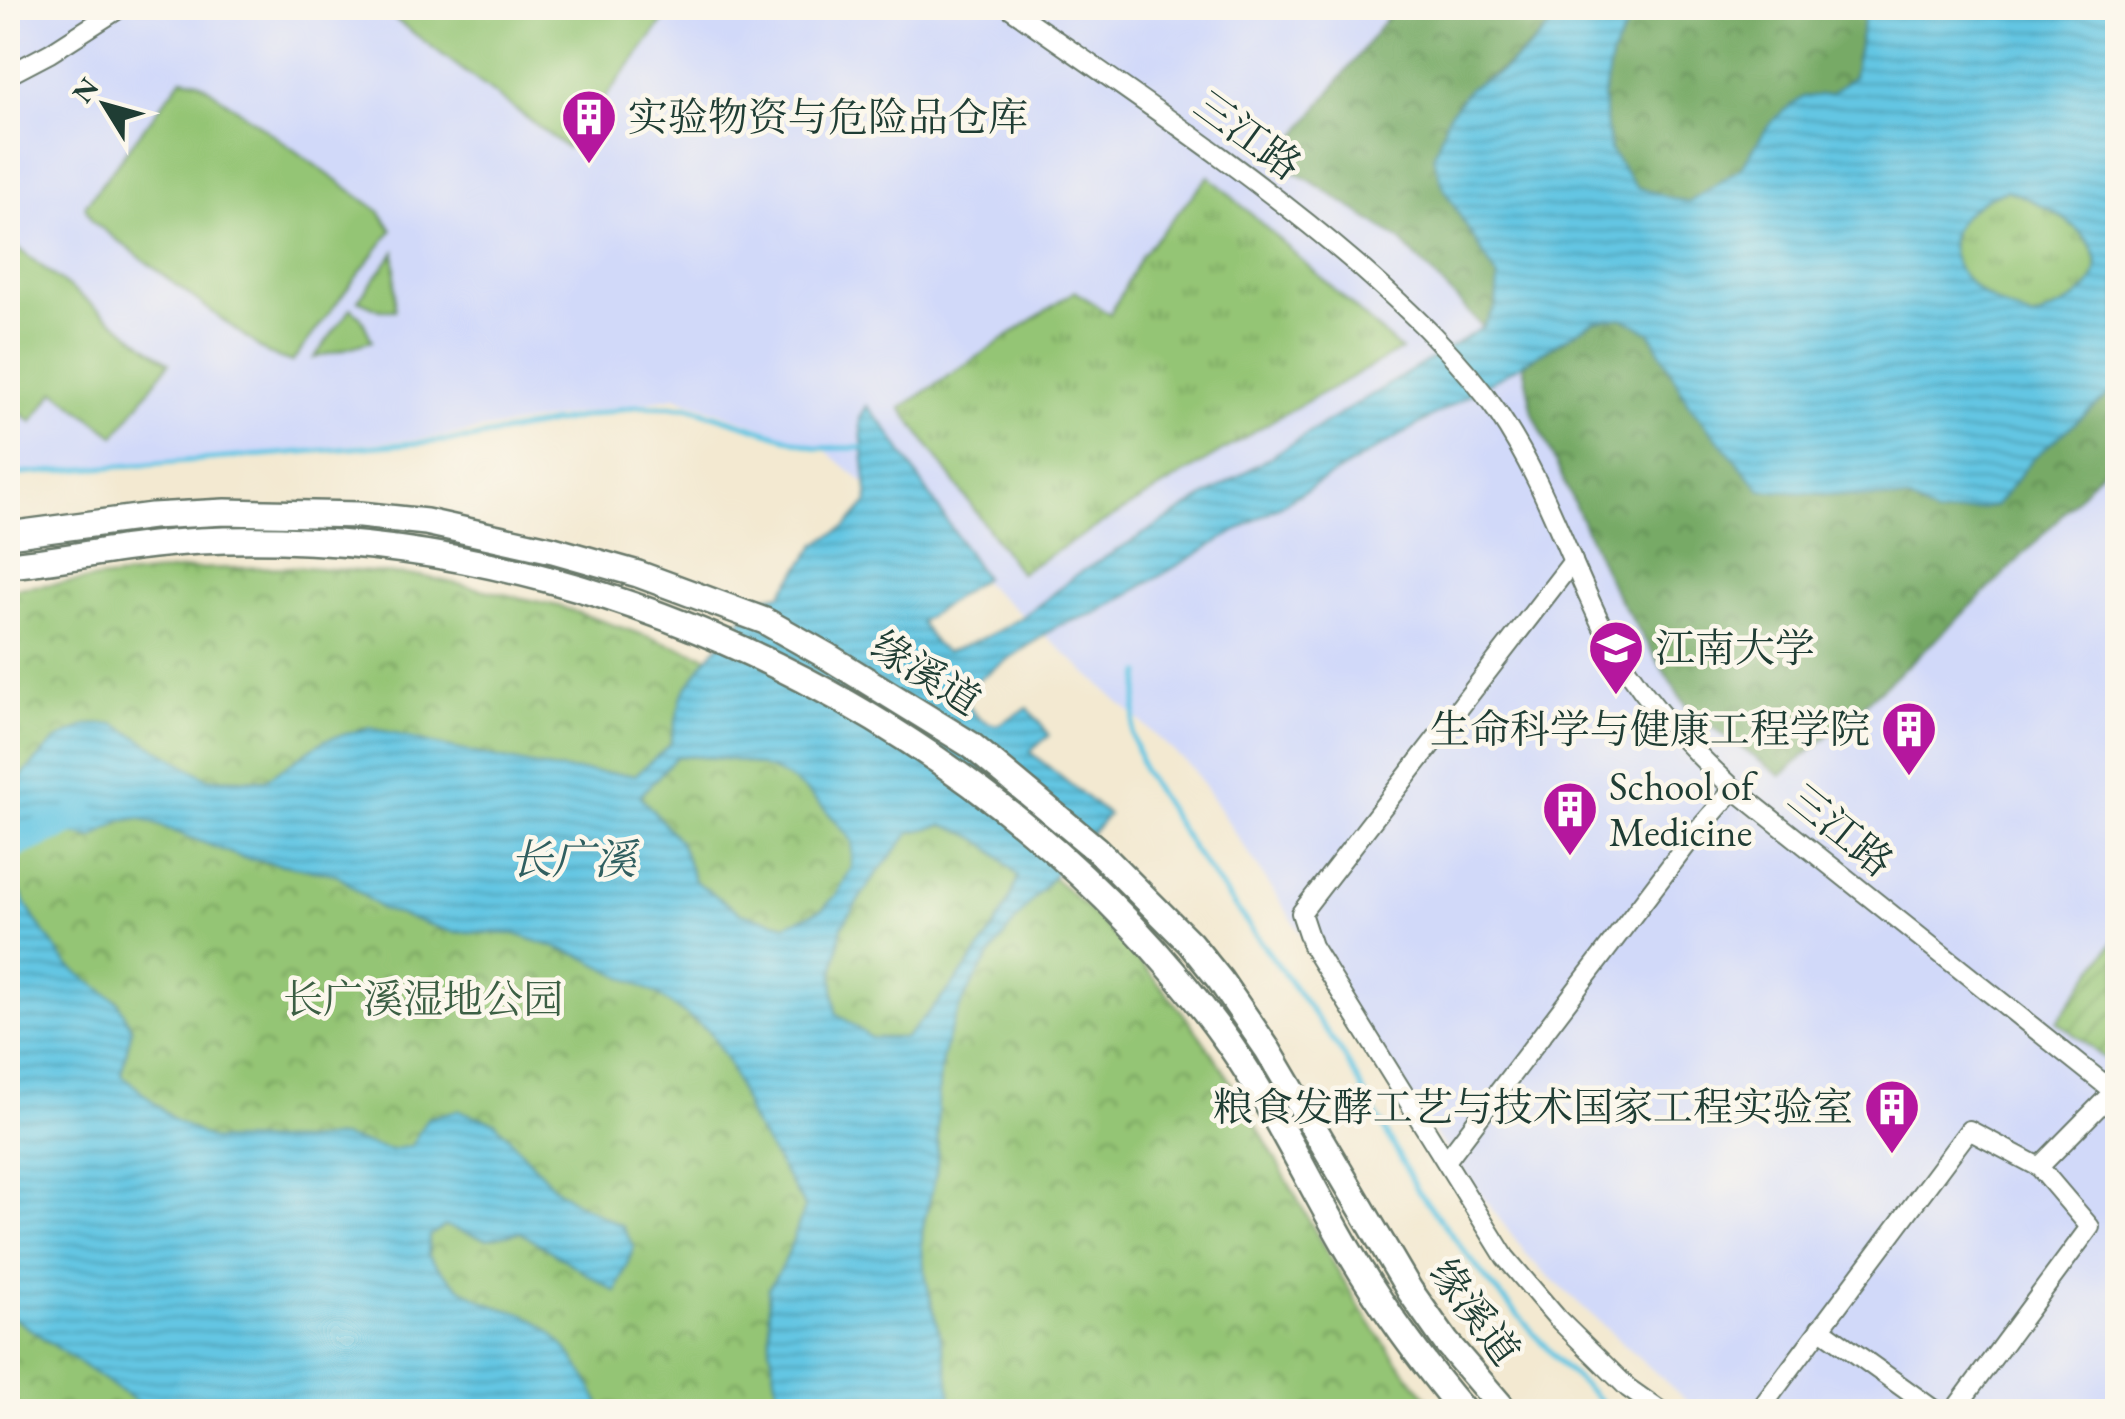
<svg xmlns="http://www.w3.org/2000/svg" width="2125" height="1419" viewBox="0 0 2125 1419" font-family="'EB Garamond','Noto Serif SC',serif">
	<defs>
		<pattern id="grass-tufts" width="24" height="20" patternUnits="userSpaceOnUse" patternTransform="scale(2.5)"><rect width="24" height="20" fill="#94c575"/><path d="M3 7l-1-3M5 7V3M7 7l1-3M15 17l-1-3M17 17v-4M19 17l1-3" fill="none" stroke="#78a161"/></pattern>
		<pattern id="forest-crowns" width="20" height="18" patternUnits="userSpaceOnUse" patternTransform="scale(2.5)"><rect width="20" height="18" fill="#7a6"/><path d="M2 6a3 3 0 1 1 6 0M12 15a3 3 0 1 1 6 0" fill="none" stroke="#618c55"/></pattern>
		<pattern id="park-crowns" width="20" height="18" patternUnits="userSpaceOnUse" patternTransform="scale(2.5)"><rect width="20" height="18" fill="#94c575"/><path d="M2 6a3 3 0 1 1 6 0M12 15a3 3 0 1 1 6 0" fill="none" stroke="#78a161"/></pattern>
		<pattern id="garden-furrows" width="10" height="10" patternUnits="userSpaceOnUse" patternTransform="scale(2.5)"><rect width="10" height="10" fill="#94c575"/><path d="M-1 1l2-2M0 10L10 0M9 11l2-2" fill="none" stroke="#78a161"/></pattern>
		<pattern id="water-rules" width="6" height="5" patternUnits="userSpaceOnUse" patternTransform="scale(2.5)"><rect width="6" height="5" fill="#64c6e3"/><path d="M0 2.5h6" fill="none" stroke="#52a2b9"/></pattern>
	</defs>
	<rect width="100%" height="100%" fill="#fbf7ec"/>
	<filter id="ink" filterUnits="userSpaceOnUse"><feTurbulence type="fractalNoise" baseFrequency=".01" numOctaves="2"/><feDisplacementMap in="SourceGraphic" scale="20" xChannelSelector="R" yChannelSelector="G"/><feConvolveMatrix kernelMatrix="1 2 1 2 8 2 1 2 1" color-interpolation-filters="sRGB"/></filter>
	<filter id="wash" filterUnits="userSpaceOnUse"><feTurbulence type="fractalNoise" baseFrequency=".0048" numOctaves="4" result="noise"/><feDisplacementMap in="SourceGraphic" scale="40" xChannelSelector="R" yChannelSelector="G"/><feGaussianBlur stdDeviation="2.25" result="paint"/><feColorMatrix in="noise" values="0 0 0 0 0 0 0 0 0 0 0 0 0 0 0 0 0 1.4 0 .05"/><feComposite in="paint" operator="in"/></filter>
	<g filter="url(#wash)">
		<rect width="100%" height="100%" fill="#f3e9d1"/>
		<polygon fill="#d1d9f9" points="8,8 2117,8 2117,1411 1698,1411 1531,1260 1426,1123 1193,769 1035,626 825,450 677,397 442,437 8,476"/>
		<g fill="url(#grass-tufts)" stroke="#5a8154" stroke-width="2.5">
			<polygon points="1209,176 1401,350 1275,419 1020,573 901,408 1075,291 1110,315 1141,256"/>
			<path d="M 2007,190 C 2039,201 2122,241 2089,286 C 2077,302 2051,311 2034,319 C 2013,311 1989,302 1973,286 C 1929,244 1959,205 2007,190 Z"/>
		</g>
		<g fill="url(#forest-crowns)" stroke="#4b744d" stroke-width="2.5">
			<path d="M 1395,8 L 1567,8 C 1537,40 1510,68 1470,88 L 1445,191 L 1498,278 L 1496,306 L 1483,327 L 1399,239 L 1311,181 L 1275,163 Z"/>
			<polygon points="1647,8 1859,8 1864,18 1853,77 1831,95 1772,121 1741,168 1688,203 1636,187 1610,150 1603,99 1612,55 1633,16"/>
			<path d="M 1622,318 L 1650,331 L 1689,405 L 1761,489 L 1910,500 L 1936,516 L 1996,506 L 2033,458 L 2117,388 L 2117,452 C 2017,571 1899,675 1781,776 L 1688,710 L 1612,587 L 1533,413 L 1523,365 L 1595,321 Z"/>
		</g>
		<path fill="url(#park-crowns)" stroke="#5a8154" stroke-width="2.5" d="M 303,567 L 421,576 L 558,606 L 708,657 C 793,706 881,751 964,804 C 983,815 999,832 1017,846 C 1084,902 1149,965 1200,1036 C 1285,1155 1339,1307 1440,1411 L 8,1411 L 8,589 L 188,569 Z"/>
		<polygon fill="url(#garden-furrows)" stroke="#5a8154" stroke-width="2.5" points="2117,937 2117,1068 2057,1021"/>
		<g fill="#94c575" stroke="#5a8154" stroke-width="2.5">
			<polygon points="380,8 673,8 567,148"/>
			<polygon points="182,78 198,81 379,211 392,230 292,362 268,354 92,221 85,206"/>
			<polygon points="8,241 169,363 115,436 55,391 32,422 8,404"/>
			<polygon points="395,252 395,310 380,310 358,300"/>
			<polygon points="351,308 361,317 372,341 314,358"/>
		</g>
		<g fill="url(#water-rules)" stroke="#42828c" stroke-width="2.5" fill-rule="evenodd">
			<path d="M 1567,8 L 1647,8 L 1633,16 L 1612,55 L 1603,99 L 1610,150 L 1636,187 L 1688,203 L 1741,168 L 1772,120 L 1803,97 L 1831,94 L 1853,77 L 1864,18 L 1859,8 L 2117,8 L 2117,388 L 2033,458 L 1996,506 L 1936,516 L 1910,500 L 1761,490 L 1689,405 L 1650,332 L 1622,318 L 1595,321 L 1096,613 L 1059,625 L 965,688 C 965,709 977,721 997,725 L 1028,708 L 1049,735 L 1030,752 L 1108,815 C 1050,880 965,966 944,1051 C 935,1089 939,1127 937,1165 C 935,1192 920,1220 922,1247 C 926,1303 952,1356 951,1411 L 781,1411 L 770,1346 L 768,1289 L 785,1261 L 805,1207 L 751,1120 L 728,1061 L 709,1031 L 655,993 L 581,956 L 515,934 L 452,932 L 381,909 L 336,874 L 243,858 L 140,818 L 120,821 L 93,838 L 34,826 L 12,835 L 8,852 L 8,790 L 55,741 L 87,725 L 115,724 L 207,778 L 265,780 L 325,740 L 370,727 L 432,744 L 551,769 L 635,775 L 670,745 L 682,695 L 703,663 L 760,598 L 781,594 L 817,544 L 847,526 L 868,502 L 860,418 L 867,406 L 886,428 L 984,578 L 920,622 L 935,644 L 946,652 C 993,638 1037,610 1073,577 L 1483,327 L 1496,306 L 1498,278 L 1445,191 L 1433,157 L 1448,116 L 1470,87 L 1498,74 L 1529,49 ZM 2007,190 C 2039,201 2122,241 2089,286 C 2077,302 2051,311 2034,319 C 2013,311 1989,302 1973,286 C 1929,244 1959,205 2007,190 ZM 677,756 C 769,759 795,769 852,841 L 852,867 L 837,894 L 823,909 L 786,925 L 741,913 L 695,881 L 680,842 L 640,796 ZM 943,825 C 979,834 994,850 1018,877 C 999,936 947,994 905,1038 L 871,1038 L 836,1013 L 833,975 L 842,926 L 873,878 L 911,832 Z"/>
			<path d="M 8,870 L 34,918 L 68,965 L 118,1002 L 132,1029 L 121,1074 L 174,1120 L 213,1140 L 303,1141 L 341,1137 L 391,1150 L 411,1146 L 427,1118 L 458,1110 L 495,1122 L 554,1187 L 573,1201 L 622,1226 L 634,1247 L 616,1292 L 520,1232 L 487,1239 L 445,1226 L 429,1236 L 428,1255 C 446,1278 467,1296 495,1306 C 505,1310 516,1311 526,1315 C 561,1332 588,1377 603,1411 L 150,1411 L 8,1314 Z"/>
		</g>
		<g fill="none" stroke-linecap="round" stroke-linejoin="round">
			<g stroke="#64c6e3" stroke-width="5">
				<polyline points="8,475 469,439 638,406 688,407 817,448 861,448"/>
				<polyline points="1141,673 1132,734 1143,770 1195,852 1343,1054 1418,1191 1487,1280 1562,1365 1612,1412"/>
			</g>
			<polyline stroke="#64c6e3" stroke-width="30" points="8,846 83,815"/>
		</g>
	</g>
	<g filter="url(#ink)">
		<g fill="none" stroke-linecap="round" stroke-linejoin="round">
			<g stroke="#69796b" stroke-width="22">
				<g id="street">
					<path d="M 1010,8 C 1128,91 1249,171 1358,265 C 1408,309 1460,358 1498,413 C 1543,479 1567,554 1601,624 C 1633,689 1681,740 1734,789 L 2118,1095"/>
					<polyline points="8,75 50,53 120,8"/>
					<polyline points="1573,561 1301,913 1312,946 1505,1257 1558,1319 1628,1388 1662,1412"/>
					<polyline points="1446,1161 1694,835 1734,789"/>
					<polyline points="2039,1167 2113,1092"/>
					<polyline points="1820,1328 1937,1412"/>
					<polyline points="1758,1412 1969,1130 2039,1167 2090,1227 1953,1412"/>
				</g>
			</g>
			<g stroke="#69796b" stroke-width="30">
				<g id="secondary">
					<polyline points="8,535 152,516 225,512 360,515 426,522 553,550 638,574 765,621 827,656 971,745 1096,849 1190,943 1220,980 1268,1050 1410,1291 1446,1342 1506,1412"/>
					<path d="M 8,565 C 56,561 104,550 153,545 C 194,540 239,539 281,540 C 639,549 1004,740 1217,1027 C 1268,1095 1304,1174 1347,1248 C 1381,1306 1420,1360 1464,1412"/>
				</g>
			</g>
			<use href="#street" stroke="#fff" stroke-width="18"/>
			<use href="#secondary" stroke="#fff" stroke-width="25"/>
		</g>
	</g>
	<defs>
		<g id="building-pin" transform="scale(2.875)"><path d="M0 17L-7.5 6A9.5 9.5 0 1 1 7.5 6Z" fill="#b5179e" stroke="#fbf7ec"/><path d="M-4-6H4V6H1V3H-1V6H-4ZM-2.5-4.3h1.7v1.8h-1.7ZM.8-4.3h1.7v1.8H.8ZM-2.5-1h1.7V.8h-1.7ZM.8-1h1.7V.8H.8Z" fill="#fff"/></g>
		<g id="university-pin" transform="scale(2.875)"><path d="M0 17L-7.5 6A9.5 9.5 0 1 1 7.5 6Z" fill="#b5179e" stroke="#fbf7ec"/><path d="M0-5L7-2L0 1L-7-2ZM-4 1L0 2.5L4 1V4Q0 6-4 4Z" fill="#fff"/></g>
	</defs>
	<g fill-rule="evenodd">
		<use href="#building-pin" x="589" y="117"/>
		<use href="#university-pin" x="1616" y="648"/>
		<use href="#building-pin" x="1909" y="729"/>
		<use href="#building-pin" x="1570" y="809"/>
		<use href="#building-pin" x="1892" y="1107"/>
	</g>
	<g text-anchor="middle" stroke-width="9" stroke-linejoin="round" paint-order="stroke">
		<g font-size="40" fill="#1f3d34" stroke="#fbf7ec" text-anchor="start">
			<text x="628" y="131">实验物资与危险品仓库</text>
			<text x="1655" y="662">江南大学</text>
			<text x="1870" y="743" text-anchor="end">生命科学与健康工程学院</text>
			<text x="1609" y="800">School of<tspan x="1609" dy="46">Medicine</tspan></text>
			<text x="1853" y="1121" text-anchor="end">粮食发酵工艺与技术国家工程实验室</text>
		</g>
		<g font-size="40" fill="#1f3d34" stroke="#fbf7ec">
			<text transform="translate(1248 135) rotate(36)" y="14">三江路</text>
			<text transform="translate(926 673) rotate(32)" y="14">缘溪道</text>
			<text transform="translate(1841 830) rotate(39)" y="14">三江路</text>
			<text transform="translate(1475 1312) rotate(53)" y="14">缘溪道</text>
		</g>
		<g font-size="40" fill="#3c5f44" stroke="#fbf7ec">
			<text x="423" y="1013">长广溪湿地公园</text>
		</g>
		<g font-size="42" font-style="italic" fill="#305f60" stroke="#fbf7ec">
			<text x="573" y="874">长广溪</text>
		</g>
	</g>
	<rect width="2125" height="1419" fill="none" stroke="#fbf7ec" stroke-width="40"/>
	<g transform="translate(105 105) rotate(307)" stroke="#fbf7ec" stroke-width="8" paint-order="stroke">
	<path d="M0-8L18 38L0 25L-18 38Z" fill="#1f3d34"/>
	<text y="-15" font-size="28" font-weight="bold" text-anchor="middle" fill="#1f3d34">N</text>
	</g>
</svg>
